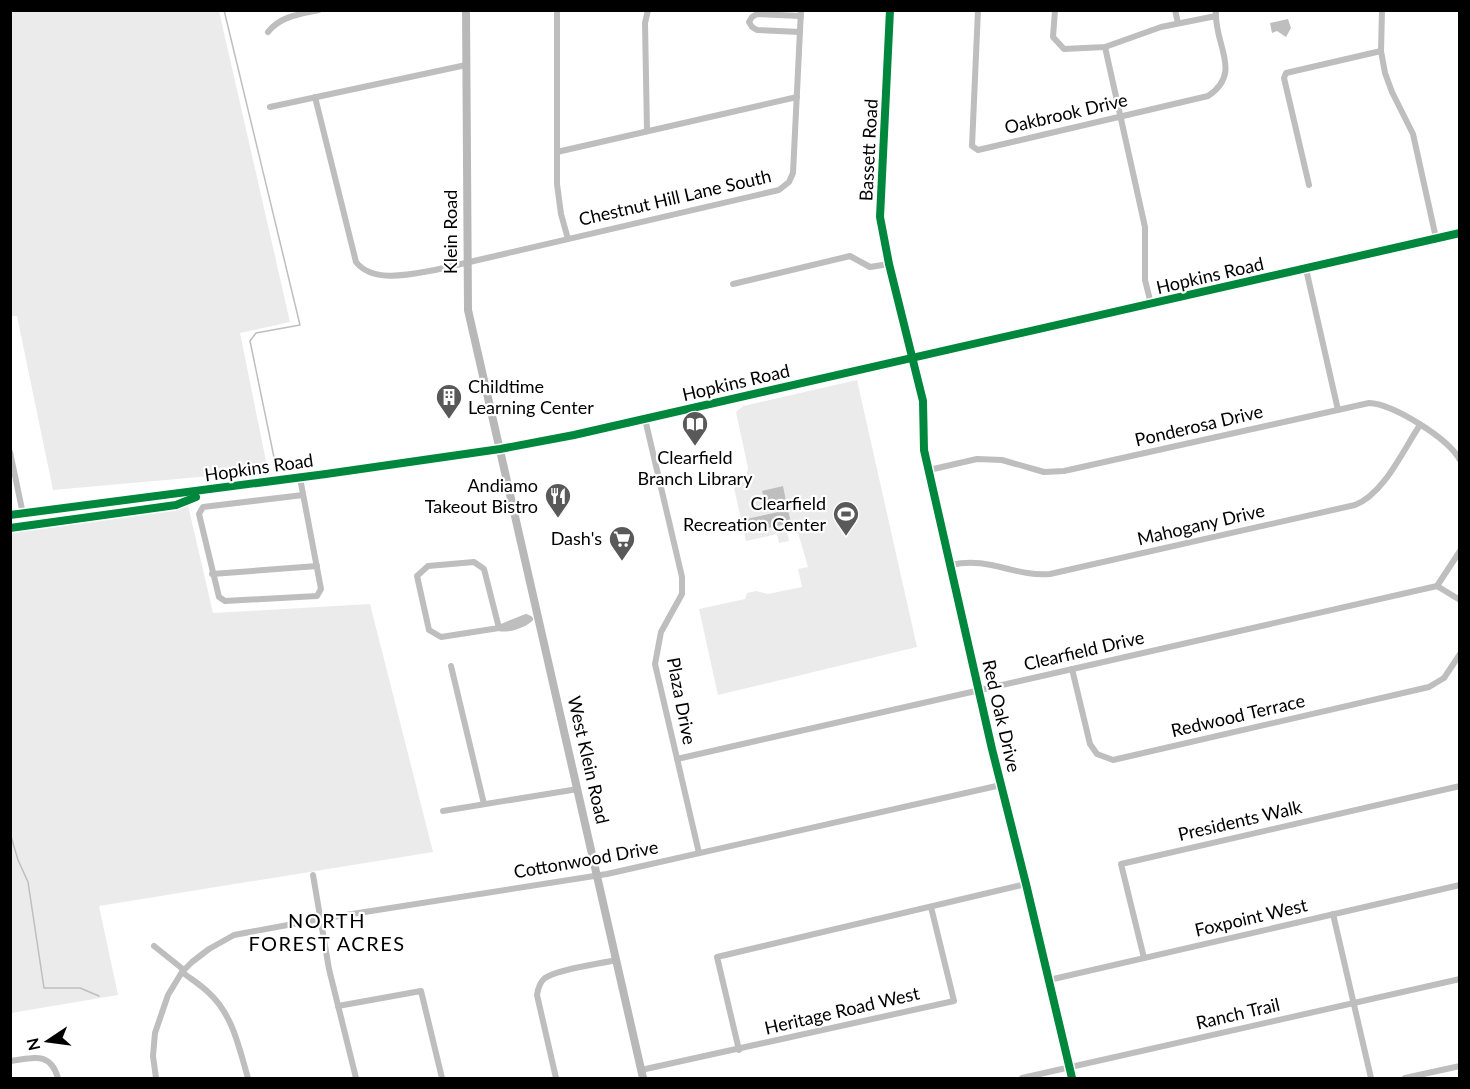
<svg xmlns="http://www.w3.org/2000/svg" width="1470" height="1089" viewBox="0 0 1470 1089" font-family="Lato,sans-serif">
	<rect width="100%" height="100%" fill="#fff"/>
	<g fill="#ebebeb">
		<polygon points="11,10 219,11 290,322 240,333 268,471 53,490 17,316 11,316"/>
		<polygon points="857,380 917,647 718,695 699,609 745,599 747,593 756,591 768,594 802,587 798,569 808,567 797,529 787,532 789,541 779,543 777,534 746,541 734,488 746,480 748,468 736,412 743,406"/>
		<polygon points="187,501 213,613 370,604 433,852 99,906 118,995 11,1013 11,525 13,530 71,522 72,519 149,509 151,506"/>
	</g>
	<g fill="#bebebe">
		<polygon points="1288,19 1291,28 1286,37 1277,31 1272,33 1270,23"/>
		<polygon points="783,486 786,501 766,506 762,491"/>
		<polygon points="788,510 791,523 749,532 746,519"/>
	</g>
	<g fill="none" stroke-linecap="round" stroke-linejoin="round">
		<g stroke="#bebebe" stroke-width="1.5">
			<polyline points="224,10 300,325 256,333 250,341 276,467"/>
			<polyline points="10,833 18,860 28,882 44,988 80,988 99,996"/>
		</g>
		<g stroke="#bebebe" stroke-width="6">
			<polyline points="557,10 557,184 561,214 568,239"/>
			<polyline points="890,10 880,217 889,264 923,401 924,450 992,749 1026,884 1072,1078"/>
			<path d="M 978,10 L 972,146 L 978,150 L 1208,96 C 1244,72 1213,44 1216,10"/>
			<polyline points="1055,10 1053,37 1064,49 1105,47 1161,27 1216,16"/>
			<polyline points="1175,10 1178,23"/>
			<polyline points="1382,10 1381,51 1385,73 1392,92 1413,134 1436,238"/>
			<path d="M 268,32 C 280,16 301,14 319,10"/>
			<polyline points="800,32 757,30 752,27 749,22 752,17 757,14 801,16"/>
			<polyline points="1105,47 1145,227 1145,280 1151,304"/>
			<path d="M 315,97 L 356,262 C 373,284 412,274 435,270 L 779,190 L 789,182 L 793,173 L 801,10"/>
			<polyline points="270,107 466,65"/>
			<polyline points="647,131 645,23 648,10"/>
			<polyline points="557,152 797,97"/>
			<polyline points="1309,185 1284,78 1286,73 1381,51"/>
			<polyline points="1306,269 1338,410"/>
			<polyline points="733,284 850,256 870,267 889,264"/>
			<polyline points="645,419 682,577 682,594 661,632 655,664 699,853"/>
			<polyline points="10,452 23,514"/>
			<path d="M 929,470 L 977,459 L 1002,460 L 1044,472 L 1064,471 L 1369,403 C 1393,404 1448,438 1460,460"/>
			<polyline points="300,478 321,589 317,596 225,601 219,597 199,514 203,507 303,495"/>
			<path d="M 951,565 C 989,556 1014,577 1050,574 L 1355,505 C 1384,494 1403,450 1420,425"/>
			<polyline points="212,574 317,566"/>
			<polyline points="1437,586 1460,551"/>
			<path d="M 499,628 L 484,569 L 474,562 L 428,566 L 417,576 L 429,630 L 441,637 L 499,628 C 508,630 524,625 530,619 L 526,617 L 499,628"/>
			<polyline points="451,666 484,804"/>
			<polyline points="1072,669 1090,744 1097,754 1113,760 1429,687 1444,678 1460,654"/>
			<polyline points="677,759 1437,586 1460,600"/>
			<polyline points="443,811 578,789"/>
			<polyline points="313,875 329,969 356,1078"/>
			<polyline points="1333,914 1371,1078"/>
			<polyline points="154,946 184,970"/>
			<polyline points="1144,958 1121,864 1460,786"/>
			<path d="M 182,972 C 191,979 201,985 209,993 C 233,1015 239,1048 248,1078"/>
			<polyline points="1049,980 1460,885"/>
			<polyline points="338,1006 421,991 442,1078"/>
			<polyline points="739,1050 717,957 1026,884"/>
			<path d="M 10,1061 C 33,1058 50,1051 58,1078"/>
			<polyline points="641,1070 954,1001 931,907"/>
			<polyline points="156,1078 153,1056 155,1033 168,995 182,972 192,962 209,949 234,935 320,919 607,874 1001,785"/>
			<path d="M 556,1078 L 537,995 C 538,988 540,982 545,978 C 558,969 599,964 616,960"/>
			<polyline points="1022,1078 1460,979"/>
			<polyline points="1405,1078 1460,1066"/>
		</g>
		<g stroke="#b8b8b8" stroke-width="8">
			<polyline points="466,10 468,310 643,1078"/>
			<polyline points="10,515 326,474 500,449 574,435 1460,233"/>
		</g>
		<g stroke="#fff" stroke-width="11">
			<g id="cycleway">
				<polyline points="890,10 880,217 889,264 923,401 924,450 992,749 1026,884 1072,1078"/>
				<polyline points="10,515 326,474 500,449 574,435 1460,233"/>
				<polyline points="10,528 176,505 196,497"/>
			</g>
		</g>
		<use href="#cycleway" stroke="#00873e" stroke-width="8"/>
	</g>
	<defs>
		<g id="building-pin" transform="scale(1.35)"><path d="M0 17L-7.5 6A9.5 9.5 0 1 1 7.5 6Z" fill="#595959" stroke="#fff"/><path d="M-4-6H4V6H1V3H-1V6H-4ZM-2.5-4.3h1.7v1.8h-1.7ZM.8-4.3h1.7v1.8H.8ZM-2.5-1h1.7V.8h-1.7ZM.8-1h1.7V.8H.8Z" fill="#fff"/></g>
		<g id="library-pin" transform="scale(1.35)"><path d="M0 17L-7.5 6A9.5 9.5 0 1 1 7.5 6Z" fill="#595959" stroke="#fff"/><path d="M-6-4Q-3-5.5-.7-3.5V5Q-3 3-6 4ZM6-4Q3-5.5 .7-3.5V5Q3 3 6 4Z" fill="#fff"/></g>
		<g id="restaurant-pin" transform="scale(1.35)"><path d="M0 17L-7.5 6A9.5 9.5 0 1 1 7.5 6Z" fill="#595959" stroke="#fff"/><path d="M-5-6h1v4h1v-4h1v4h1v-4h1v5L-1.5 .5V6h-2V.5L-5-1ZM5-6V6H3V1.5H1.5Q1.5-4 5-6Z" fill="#fff"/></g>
		<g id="stadium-pin" transform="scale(1.35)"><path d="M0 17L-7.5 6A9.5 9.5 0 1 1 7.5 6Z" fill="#595959" stroke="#fff"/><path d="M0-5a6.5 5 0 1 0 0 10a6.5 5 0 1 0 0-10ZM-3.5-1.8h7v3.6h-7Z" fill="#fff"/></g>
		<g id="supermarket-pin" transform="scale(1.35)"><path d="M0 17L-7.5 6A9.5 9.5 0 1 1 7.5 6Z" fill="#595959" stroke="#fff"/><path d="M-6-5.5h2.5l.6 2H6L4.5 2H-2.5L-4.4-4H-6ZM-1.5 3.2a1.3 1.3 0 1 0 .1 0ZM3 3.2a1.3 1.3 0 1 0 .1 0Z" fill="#fff"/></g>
	</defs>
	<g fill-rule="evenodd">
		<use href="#building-pin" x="449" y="397"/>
		<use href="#library-pin" x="695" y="424"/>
		<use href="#restaurant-pin" x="558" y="496"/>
		<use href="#stadium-pin" x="846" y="514"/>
		<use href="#supermarket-pin" x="622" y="539"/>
	</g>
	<g text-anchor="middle" stroke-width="4.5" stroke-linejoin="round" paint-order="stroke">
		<g font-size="18" fill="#000" stroke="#fff">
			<text transform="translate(1066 114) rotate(-13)" y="6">Oakbrook Drive</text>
			<text transform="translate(869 150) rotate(-87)" y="6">Bassett Road</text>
			<text transform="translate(675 198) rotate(-13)" y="6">Chestnut Hill Lane South</text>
			<text transform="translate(451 232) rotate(-90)" y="6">Klein Road</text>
			<text transform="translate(1210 276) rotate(-13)" y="6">Hopkins Road</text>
			<text transform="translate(736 383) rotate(-13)" y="6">Hopkins Road</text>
			<text transform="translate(1199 426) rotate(-13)" y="6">Ponderosa Drive</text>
			<text transform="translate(259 468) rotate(-8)" y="6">Hopkins Road</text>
			<text transform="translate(1201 525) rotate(-13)" y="6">Mahogany Drive</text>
			<text transform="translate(1084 651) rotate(-13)" y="6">Clearfield Drive</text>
			<text transform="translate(681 701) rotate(79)" y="6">Plaza Drive</text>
			<text transform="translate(1001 716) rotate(77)" y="6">Red Oak Drive</text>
			<text transform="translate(1238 716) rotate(-13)" y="6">Redwood Terrace</text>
			<text transform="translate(588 760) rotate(77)" y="6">West Klein Road</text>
			<text transform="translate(1240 821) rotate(-13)" y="6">Presidents Walk</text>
			<text transform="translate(586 860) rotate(-10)" y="6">Cottonwood Drive</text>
			<text transform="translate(1251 918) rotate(-13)" y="6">Foxpoint West</text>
			<text transform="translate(842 1011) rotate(-13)" y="6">Heritage Road West</text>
			<text transform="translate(1238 1014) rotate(-13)" y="6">Ranch Trail</text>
		</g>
		<g font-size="18" fill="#000" stroke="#fff" text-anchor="end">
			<text x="468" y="393" text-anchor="start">Childtime<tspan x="468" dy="21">Learning Center</tspan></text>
			<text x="695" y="464" text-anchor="middle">Clearfield<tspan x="695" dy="21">Branch Library</tspan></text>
			<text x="538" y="492">Andiamo<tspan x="538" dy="21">Takeout Bistro</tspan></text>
			<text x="826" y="510">Clearfield<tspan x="826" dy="21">Recreation Center</tspan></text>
			<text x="602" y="545">Dash's</text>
		</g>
		<g font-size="20" letter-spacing="1.5" fill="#000" stroke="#fff">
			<text x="327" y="928">NORTH<tspan x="327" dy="23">FOREST ACRES</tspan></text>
		</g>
	</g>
	<rect width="1470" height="1089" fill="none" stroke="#000000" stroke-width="24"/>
	<g transform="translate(48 1041) rotate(257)" stroke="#ffffff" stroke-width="4.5" paint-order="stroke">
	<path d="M0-4.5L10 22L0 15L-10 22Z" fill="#000000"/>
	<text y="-9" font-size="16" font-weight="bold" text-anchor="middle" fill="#000000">N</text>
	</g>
</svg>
